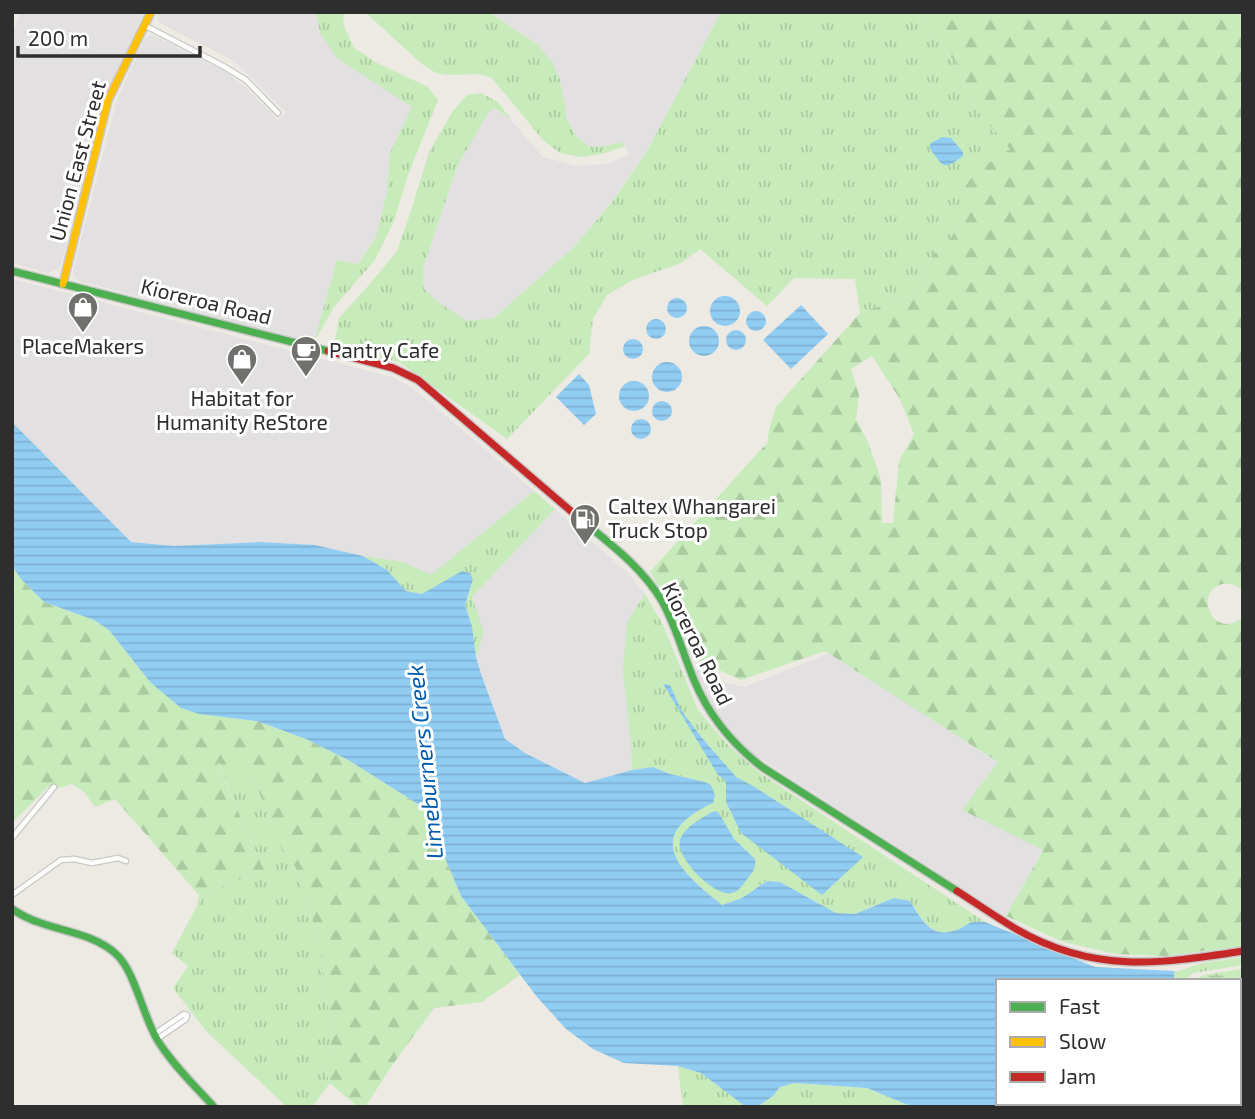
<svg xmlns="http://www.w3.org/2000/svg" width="1255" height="1119" viewBox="0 0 1255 1119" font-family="'Exo 2',sans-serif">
	<defs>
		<pattern id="grass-tufts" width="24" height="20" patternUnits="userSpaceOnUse" patternTransform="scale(1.75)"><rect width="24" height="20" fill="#c7ebba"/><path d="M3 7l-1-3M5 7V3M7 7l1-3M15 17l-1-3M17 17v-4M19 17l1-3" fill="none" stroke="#abcaa0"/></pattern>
		<pattern id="forest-firs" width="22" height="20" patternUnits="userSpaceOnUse" patternTransform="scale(1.75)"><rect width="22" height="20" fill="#c7ebba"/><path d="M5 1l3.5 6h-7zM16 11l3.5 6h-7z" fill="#abcaa0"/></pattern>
		<pattern id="wetland-marsh" width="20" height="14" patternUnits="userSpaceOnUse" patternTransform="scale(1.75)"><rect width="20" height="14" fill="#c7ebba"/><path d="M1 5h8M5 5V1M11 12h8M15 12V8" fill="none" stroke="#abcaa0"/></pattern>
		<pattern id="water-rules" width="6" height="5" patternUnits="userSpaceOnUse" patternTransform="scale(1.75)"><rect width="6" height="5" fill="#91cdf3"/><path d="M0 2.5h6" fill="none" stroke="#7db0d1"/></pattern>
	</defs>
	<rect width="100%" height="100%" fill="#eceae3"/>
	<g fill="#e3e0e2">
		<polygon points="20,12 144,12 98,110 61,265 58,269 48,273 12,263 12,37"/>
		<polygon points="158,12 316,12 320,33 337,58 413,107 390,153 387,191 376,237 358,264 337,260 314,342 83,282 77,279 74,275 73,271 116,103 144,39 148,36 153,35 224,71 242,84 278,120 286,112 234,61 160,23 158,19"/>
		<polygon points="489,12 721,12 647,151 612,201 573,248 494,318 467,321 438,302 424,289 423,268 457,167 489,110 495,108 511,120 543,157 577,166 606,164 629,155 623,142 606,146 590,147 576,136 566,118 566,110 560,80 537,44"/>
		<polygon points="12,279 392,377 409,386 426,399 534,491 431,576 403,562 363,556 315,545 261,542 174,546 131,542 12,422"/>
		<polygon points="555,509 629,574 645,594 627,622 632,770 585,783 525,753 505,739 481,674 476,657 484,632 472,597"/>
		<polygon points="831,653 998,762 1043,849 1006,916 752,753 719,718 695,670 700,668 725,683 744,687"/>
	</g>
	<g fill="url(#grass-tufts)">
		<polygon points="316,12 344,12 343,24 354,48 377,63 428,87 438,100 408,175 394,221 375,260 334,307 314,342 337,260 358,264 376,237 387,191 390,153 412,107 337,58 320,33"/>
		<polygon points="365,12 489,12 537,44 552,62 560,80 566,111 566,118 576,136 590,147 606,146 623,142 625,146 605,153 582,157 560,153 543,140 492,78 479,74 448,75 436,73 422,64"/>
		<polygon points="721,12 916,12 955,62 974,107 1011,149 978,170 964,187 964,217 958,230 930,258 918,293 860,313 855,279 794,278 767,306 700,249 681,263 633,280 607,295 593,319 589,354 507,439 399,362 334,346 339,318 369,285 397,251 411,211 429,152 453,111 467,95 481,93 498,102 511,120 495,108 489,111 457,167 423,268 424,289 438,302 467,321 494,318 573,248 612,202 647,151"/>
		<polygon points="534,491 555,509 472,597 484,632 476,657 472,626 465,605 473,579 433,589 422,594 406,591 387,570 363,556 403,562 431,575"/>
		<path d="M 645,594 L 663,625 L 698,710 L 727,744 L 757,771 L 985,922 C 964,920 969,927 953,931 C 931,938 920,917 910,901 L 894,898 L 855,914 L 836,913 L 780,882 L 766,881 L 742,898 L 722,905 C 678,870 642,836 713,803 L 705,782 L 670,774 L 653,767 L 632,770 L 631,745 L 623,672 L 627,622 Z"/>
		<polygon points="217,762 252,774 287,862 295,866 319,940 332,1031 326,1070 330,1083 312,1107 287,1107 206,1031 173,988 188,966 172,953 198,904 199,895 264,870"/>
		<polygon points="1243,957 1243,965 1193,973 1184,981 1174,981 1174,971 1179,971 1199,964"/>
		<polygon points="1243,1032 1243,1107 1132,1107 1138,1103 1239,1103 1239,1033"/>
		<polygon points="678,1066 701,1073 746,1107 683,1107"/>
		<polygon points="795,1083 867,1088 913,1107 757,1107 773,1096 780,1087"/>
	</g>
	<g fill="url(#forest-firs)" fill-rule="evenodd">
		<path d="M 916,12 L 1243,12 L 1243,591 C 1237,585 1230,582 1222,584 C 1192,592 1214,642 1243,617 L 1243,946 L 1166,956 L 1116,954 L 1063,942 L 1006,916 L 1043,850 L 962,810 L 998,762 L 825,651 L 741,680 L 692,658 L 671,605 L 650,572 L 767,443 L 770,426 L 776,407 L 860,313 L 918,293 L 930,258 L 958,230 L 964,217 L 963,188 L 978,170 L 1010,149 L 974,107 L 955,62 ZM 872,356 L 900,399 L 914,434 L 899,461 L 893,523 L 882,523 L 881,480 L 868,442 L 856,419 L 859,395 L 851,369 Z"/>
		<polygon points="12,565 20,578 44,602 94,620 109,630 150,682 200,714 257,721 306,739 350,761 424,808 461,896 520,975 482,1002 434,1008 393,1064 365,1107 358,1107 330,1083 326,1070 332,1031 319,940 295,866 287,863 252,774 217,763 264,870 199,895 115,799 95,807 84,792 72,784 60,788 48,787 12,823 12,593 15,591 12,587"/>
	</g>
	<polygon fill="url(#wetland-marsh)" points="1243,969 1243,985 1239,987 1239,981 1192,981 1204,975"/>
	<g fill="url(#water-rules)">
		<path d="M 942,137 L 951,138 L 963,152 L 963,156 C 942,172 943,166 929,147 L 931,143 Z"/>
		<circle cx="725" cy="311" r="15"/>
		<circle cx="677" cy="308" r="10"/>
		<polygon points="801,305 828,334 791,369 763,340"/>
		<circle cx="756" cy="321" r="10"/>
		<circle cx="656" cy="329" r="10"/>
		<circle cx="704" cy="341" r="15"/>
		<circle cx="736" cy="340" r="10"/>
		<circle cx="633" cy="349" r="10"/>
		<circle cx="667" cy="377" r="15"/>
		<polygon points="579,374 589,385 596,414 584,425 556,397"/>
		<circle cx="634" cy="396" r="15"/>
		<circle cx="662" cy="411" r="10"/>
		<circle cx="641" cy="429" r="10"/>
		<path d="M 12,422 L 131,542 L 174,546 L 261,542 L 315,545 L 363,556 L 387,570 L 406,591 L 422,594 L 462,571 L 470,573 L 473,579 L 465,605 L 472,626 L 476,657 L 481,674 L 505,739 L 525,753 L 585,783 L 632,770 L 653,767 L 670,774 L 705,782 L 711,785 L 715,795 L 713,803 C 642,836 678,870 722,905 L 742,898 L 767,881 L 780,882 L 836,913 L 855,914 L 894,898 L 910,901 C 920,917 930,938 953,931 C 969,927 964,920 985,922 L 1095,967 L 1174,971 L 1174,981 L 998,981 L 998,1103 L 1138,1103 L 1131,1107 L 913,1107 L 867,1088 L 795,1083 L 780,1087 L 773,1096 L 757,1107 L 746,1107 L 701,1073 L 678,1066 L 624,1063 L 593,1049 L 566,1029 L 537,997 L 461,896 L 424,808 L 350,761 L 306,739 L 257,721 L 199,714 L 181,708 L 150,682 L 109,630 L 94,620 L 44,602 L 20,578 L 12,565 Z"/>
		<polygon points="663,684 670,685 681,710 702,738 736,777 753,786 863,857 822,895 741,833 726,802 726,784 724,779 718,775"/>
		<path d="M 716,811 L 720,815 L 734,839 L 755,859 C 756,868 753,872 748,878 C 743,884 740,891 732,893 C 716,898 675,858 680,840 C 685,826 701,819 712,812 Z"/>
	</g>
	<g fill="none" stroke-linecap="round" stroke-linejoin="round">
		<g stroke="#c9c8c8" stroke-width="7">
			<g id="street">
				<polyline points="144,25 223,66 246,80 278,113"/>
				<polyline points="12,838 54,787"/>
				<polyline points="12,895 61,860 74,859 92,863 118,858 126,861"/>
				<polyline points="156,1033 184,1014 187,1015 186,1019 157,1039"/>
			</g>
		</g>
		<g stroke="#c9c8c8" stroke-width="10">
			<g id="fast">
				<polyline points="12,271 328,351"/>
				<path d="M 579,518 C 609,543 642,567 662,601 C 676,626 683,654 694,680 C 709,716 731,743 762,767 L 957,891"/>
				<path d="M 12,909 C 21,915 31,920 41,923 C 65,932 96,935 116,954 C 135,971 143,1017 158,1041 C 173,1065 195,1086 214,1107"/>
			</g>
		</g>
		<g stroke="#c9c8c8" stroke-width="10">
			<polyline id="slow" points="63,284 108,100 151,12"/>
		</g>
		<g stroke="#c9c8c8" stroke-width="10">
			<g id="jam">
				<polyline points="328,351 393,368 418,380 579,518"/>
				<path d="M 957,891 C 976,903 996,917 1016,929 C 1094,974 1159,964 1243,951"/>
			</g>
		</g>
		<use href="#street" stroke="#fcfcfb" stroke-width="4.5"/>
		<use href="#fast" stroke="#4caf50" stroke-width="7"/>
		<use href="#slow" stroke="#ffc107" stroke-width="7"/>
		<use href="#jam" stroke="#c62828" stroke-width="7"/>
	</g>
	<defs>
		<g id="shop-pin" transform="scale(1.575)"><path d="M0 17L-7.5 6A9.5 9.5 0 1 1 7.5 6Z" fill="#70706d" stroke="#fff"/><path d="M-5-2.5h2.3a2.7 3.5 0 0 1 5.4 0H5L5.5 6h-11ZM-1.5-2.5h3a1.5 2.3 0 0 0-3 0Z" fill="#fff"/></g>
		<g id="cafe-pin" transform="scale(1.575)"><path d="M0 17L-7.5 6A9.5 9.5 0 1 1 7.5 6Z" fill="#70706d" stroke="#fff"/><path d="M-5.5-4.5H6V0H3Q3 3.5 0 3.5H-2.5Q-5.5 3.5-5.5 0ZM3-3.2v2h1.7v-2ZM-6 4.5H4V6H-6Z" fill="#fff"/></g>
		<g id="fuel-pin" transform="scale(1.575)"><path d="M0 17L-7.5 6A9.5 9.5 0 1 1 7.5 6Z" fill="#70706d" stroke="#fff"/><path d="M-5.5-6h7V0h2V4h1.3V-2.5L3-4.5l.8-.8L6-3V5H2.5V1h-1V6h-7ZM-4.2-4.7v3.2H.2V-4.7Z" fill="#fff"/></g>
	</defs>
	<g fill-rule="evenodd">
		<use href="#shop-pin" x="83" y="307"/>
		<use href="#cafe-pin" x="306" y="351"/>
		<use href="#shop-pin" x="242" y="359"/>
		<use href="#fuel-pin" x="585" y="519"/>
	</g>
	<g text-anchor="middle" stroke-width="6" stroke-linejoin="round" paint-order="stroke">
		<g font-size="21" fill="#2e2e2e" stroke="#fff">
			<text transform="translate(78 161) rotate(-75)" y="7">Union East Street</text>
			<text transform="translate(206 302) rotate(14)" y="7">Kioreroa Road</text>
			<text transform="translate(697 644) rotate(64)" y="7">Kioreroa Road</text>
		</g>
		<g font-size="21" fill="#2e2e2e" stroke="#fff">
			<text x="83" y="354">PlaceMakers</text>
			<text x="329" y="358" text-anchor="start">Pantry Cafe</text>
			<text x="242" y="406">Habitat for<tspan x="242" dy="24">Humanity ReStore</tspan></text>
			<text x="608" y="514" text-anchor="start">Caltex Whangarei<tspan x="608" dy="24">Truck Stop</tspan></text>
		</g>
		<g font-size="23" font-style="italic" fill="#015bae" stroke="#fff">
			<text transform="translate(425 762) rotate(-96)" y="8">Limeburners Creek</text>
		</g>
	</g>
	<rect width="1255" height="1119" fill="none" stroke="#2e2e2e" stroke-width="28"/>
	<rect x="996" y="979" width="245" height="126" fill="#ffffff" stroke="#ababab" stroke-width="2"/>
	<rect x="1010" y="1002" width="35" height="10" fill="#4caf50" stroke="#ababab" stroke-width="2"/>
	<text x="1059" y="1014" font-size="21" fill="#2e2e2e">Fast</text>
	<rect x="1010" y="1037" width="35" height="10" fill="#ffc107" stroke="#ababab" stroke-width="2"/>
	<text x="1059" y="1049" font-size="21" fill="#2e2e2e">Slow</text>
	<rect x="1010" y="1072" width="35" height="10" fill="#c62828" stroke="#ababab" stroke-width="2"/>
	<text x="1059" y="1084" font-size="21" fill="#2e2e2e">Jam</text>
	<path d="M18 46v10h182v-10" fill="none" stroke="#2e2e2e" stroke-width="3.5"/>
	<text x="28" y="46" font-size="21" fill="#2e2e2e" stroke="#ffffff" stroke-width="5" paint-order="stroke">200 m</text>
</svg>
